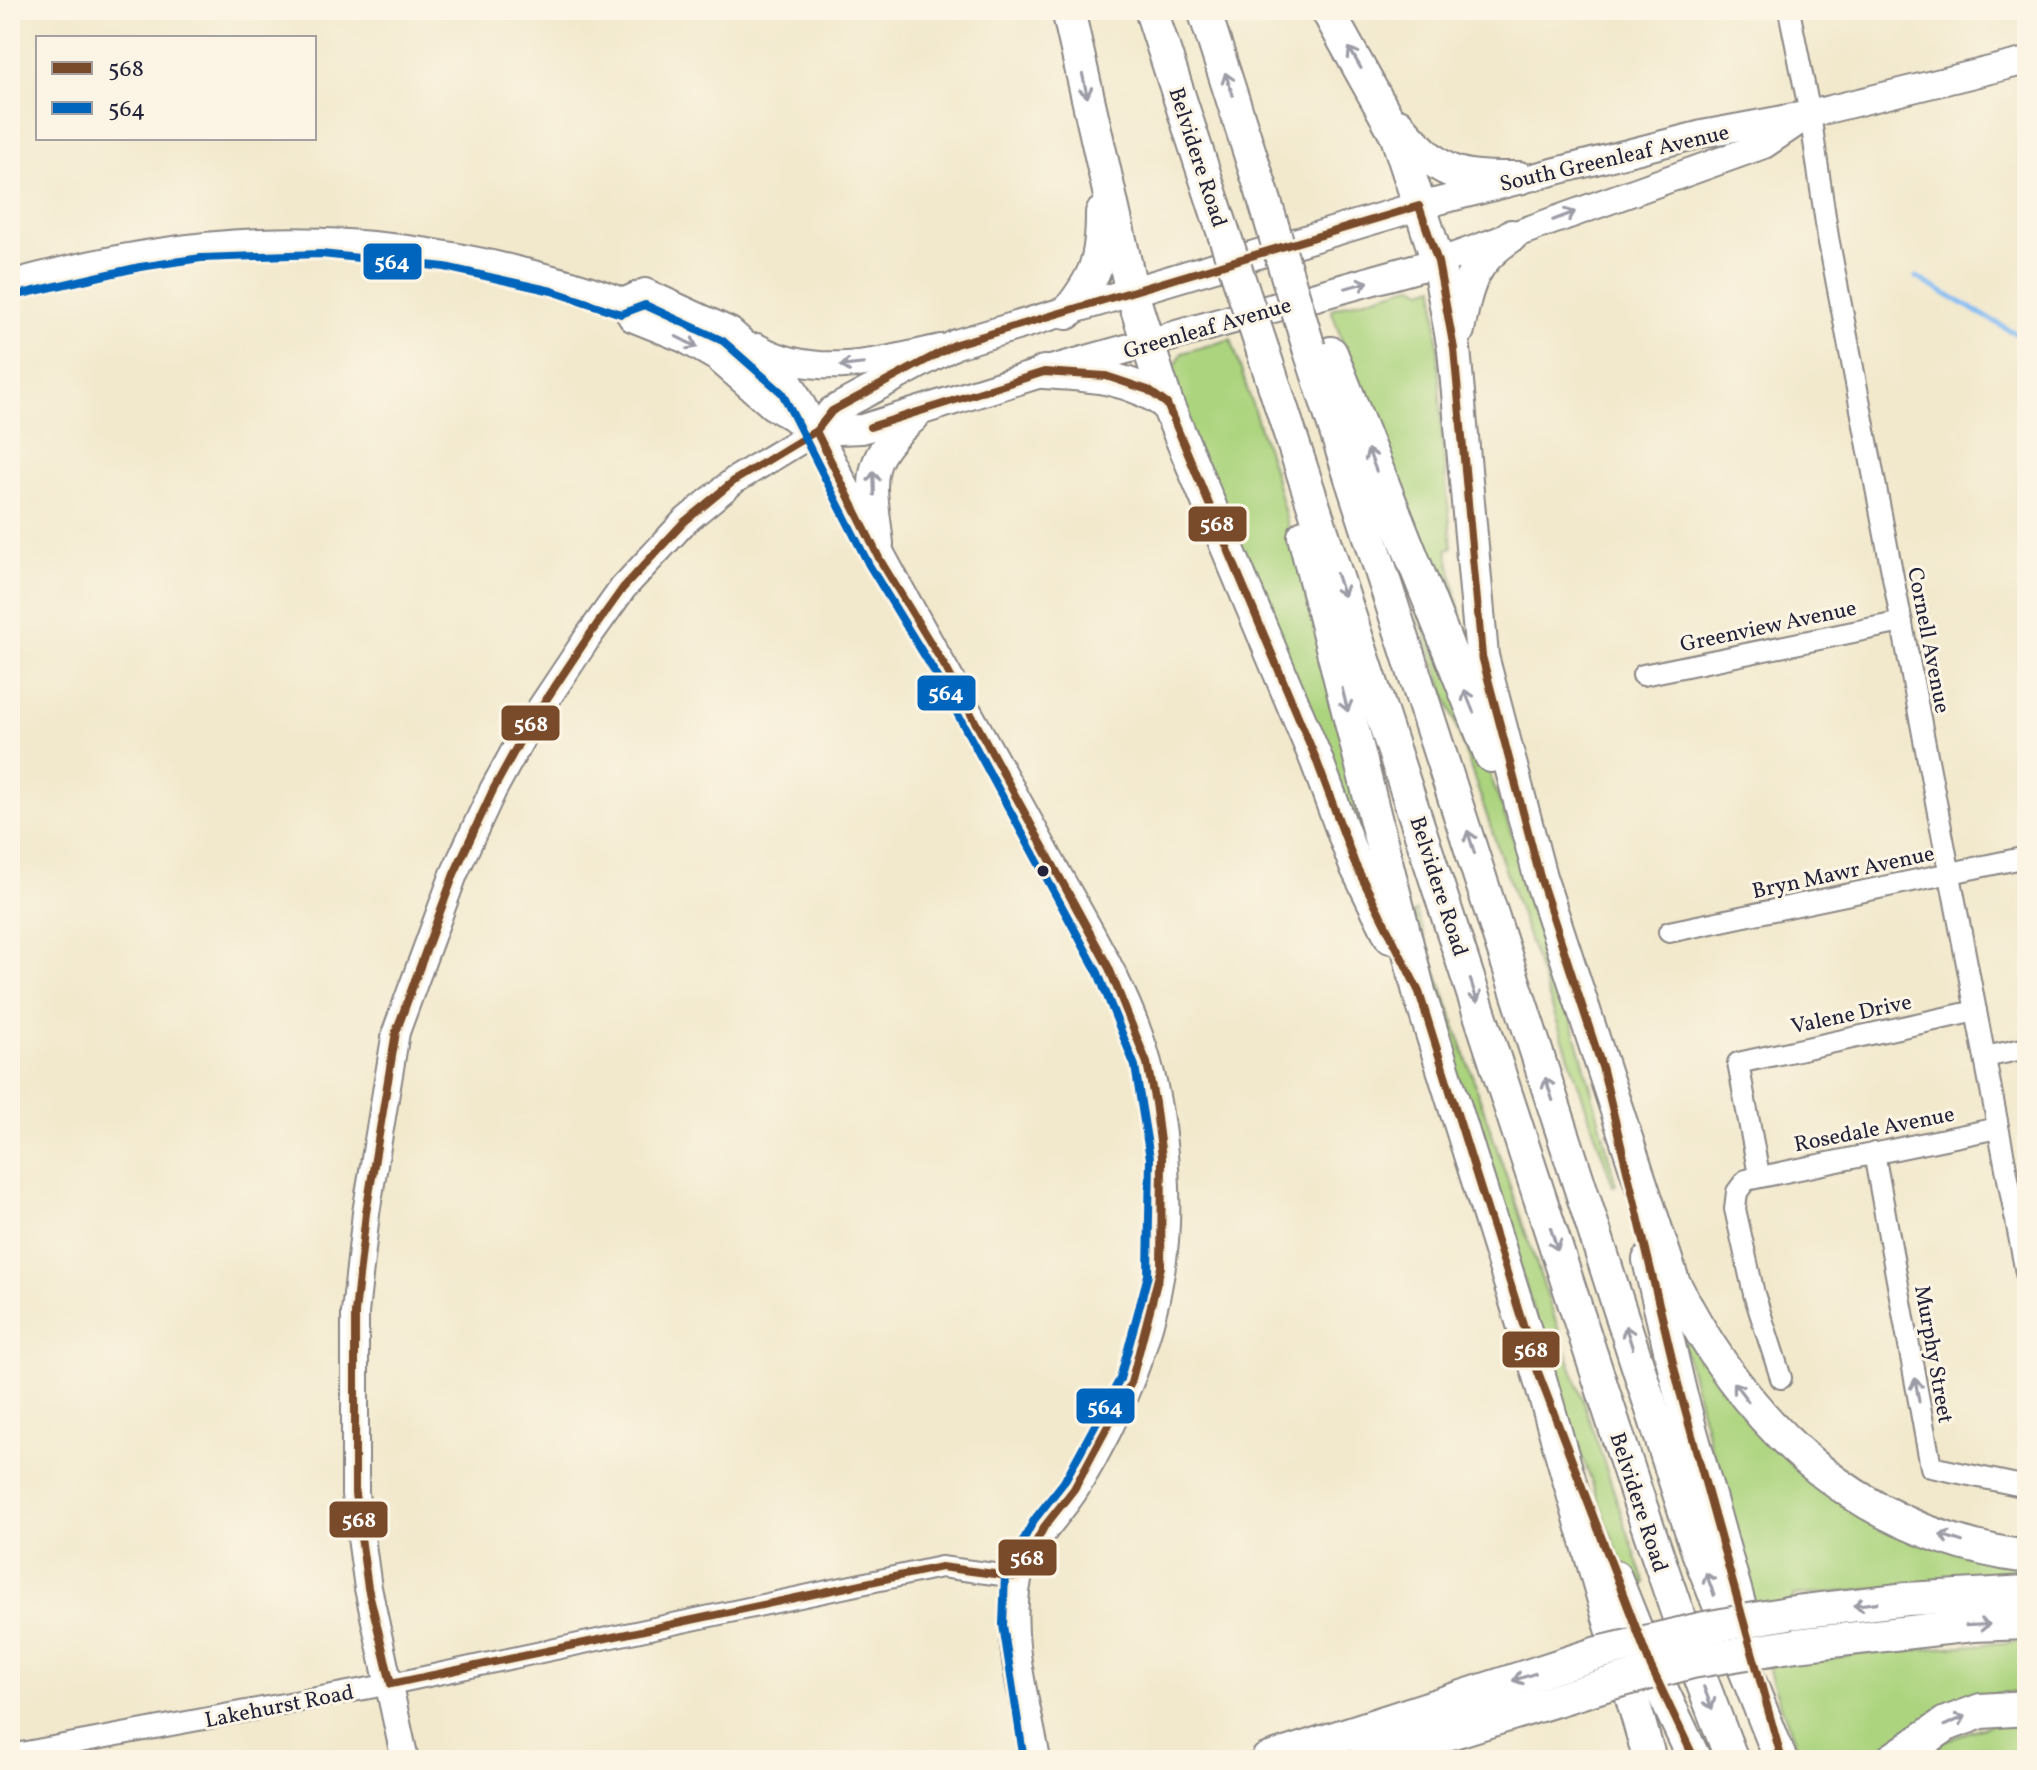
<svg xmlns="http://www.w3.org/2000/svg" width="2037" height="1770" viewBox="0 0 2037 1770" font-family="Vollkorn,serif">
	<rect width="100%" height="100%" fill="#fcf5e5"/>
	<filter id="ink" filterUnits="userSpaceOnUse"><feTurbulence type="fractalNoise" baseFrequency=".0125" numOctaves="2"/><feDisplacementMap in="SourceGraphic" scale="16" xChannelSelector="R" yChannelSelector="G"/><feConvolveMatrix kernelMatrix="1 2 1 2 8 2 1 2 1" color-interpolation-filters="sRGB"/></filter>
	<filter id="wash" filterUnits="userSpaceOnUse"><feTurbulence type="fractalNoise" baseFrequency=".006" numOctaves="4" result="noise"/><feDisplacementMap in="SourceGraphic" scale="32" xChannelSelector="R" yChannelSelector="G"/><feGaussianBlur stdDeviation="1.8" result="paint"/><feColorMatrix in="noise" values="0 0 0 0 0 0 0 0 0 0 0 0 0 0 0 0 0 1.4 0 .05"/><feComposite in="paint" operator="in"/></filter>
	<g filter="url(#wash)">
		<rect width="100%" height="100%" fill="#f2e9cd"/>
		<g fill="#acd47e" stroke="#677b5c" stroke-width="2">
			<polygon points="1414,285 1423,290 1435,286 1442,436 1452,548 1447,549 1463,630 1457,631 1362,399 1331,309"/>
			<polygon points="1231,339 1274,472 1381,886 1162,368 1177,363 1182,353"/>
			<path d="M 1391,534 C 1486,743 1561,963 1616,1185 L 1613,1186 Z"/>
			<polygon points="1416,911 1645,1583 1631,1588 1566,1413 1487,1166 1495,1172 1488,1164 1460,1084 1413,913"/>
			<polygon points="1670,1292 1799,1461 2027,1563 2027,1576 1793,1596 1813,1662 1856,1654 2027,1641 2027,1691 1978,1695 1878,1760 1802,1760 1772,1681"/>
			<polygon points="2027,1712 2027,1760 1907,1760 1919,1749"/>
		</g>
		<g fill="none" stroke-linecap="round" stroke-linejoin="round">
			<polyline stroke="#83bcf4" stroke-width="5" points="1916,277 2027,340"/>
		</g>
	</g>
	<g filter="url(#ink)">
		<g fill="none" stroke-linecap="round" stroke-linejoin="round">
			<g stroke="#8a8684" stroke-width="24">
				<g id="minor">
					<polyline points="1789,10 1810,114 1828,237 2027,1278"/>
					<polyline points="1643,675 1902,622"/>
					<polyline points="1669,932 2027,857"/>
					<polyline points="1985,1057 2027,1048"/>
					<polyline points="1874,1153 1931,1467 2027,1487"/>
					<polyline points="1759,1175 1738,1063 1976,1011"/>
					<polyline points="1781,1378 1754,1294 1735,1209 1737,1192 1746,1180 1998,1128"/>
					<polyline points="10,1755 391,1684 941,1567 1017,1577"/>
				</g>
			</g>
			<g stroke="#8a8684" stroke-width="30">
				<g id="tertiary">
					<polyline points="1419,206 1702,134 1810,114 2027,61"/>
					<polyline points="1438,262 1764,145 1801,120"/>
					<path d="M 10,284 C 186,236 334,225 513,269 C 549,278 589,287 623,302 L 632,318 L 684,339 L 717,358 L 772,406 L 816,431"/>
					<polyline points="623,302 645,292 730,331 792,386 816,431"/>
					<path d="M 757,347 C 815,380 881,361 941,348"/>
					<polyline points="405,1760 368,1588 355,1494 355,1313 366,1213 396,1032 454,874 493,790 526,730 588,637 623,588 684,522 735,480 816,431"/>
				</g>
			</g>
			<g stroke="#8a8684" stroke-width="32">
				<g id="secondary">
					<path d="M 816,431 C 888,575 969,712 1045,853 C 1082,921 1126,988 1147,1063 C 1164,1123 1171,1211 1160,1272 C 1148,1349 1115,1422 1075,1488 C 1057,1517 1024,1545 1017,1580 C 1005,1637 1026,1703 1036,1760"/>
					<polyline points="816,431 832,411 956,344 1419,206"/>
					<polyline points="816,431 862,429 1044,372 1438,262"/>
					<path d="M 879,544 C 872,480 861,462 914,418"/>
				</g>
			</g>
			<g stroke="#8a8684" stroke-width="36">
				<g id="primary">
					<polyline points="1068,10 1132,293 1167,404 1316,759 1355,864 1391,937"/>
					<polyline points="1151,10 1214,204"/>
					<polyline points="1204,10 1260,185"/>
					<path d="M 1327,10 L 1396,134 L 1438,262 L 1454,349 L 1482,656 L 1540,877 L 1673,1281 C 1747,1428 1857,1534 2027,1557"/>
					<path d="M 1398,125 C 1443,176 1452,178 1519,178"/>
					<path d="M 1067,313 C 1096,277 1102,260 1102,213"/>
					<path d="M 1458,330 C 1467,285 1471,262 1511,236"/>
					<polyline points="1309,348 1698,1552 1781,1760"/>
					<polyline points="1263,351 1639,1501 1690,1650 1732,1760"/>
					<polyline points="1331,353 1491,756"/>
					<path d="M 1044,372 C 1090,375 1129,376 1167,404"/>
					<polyline points="1304,536 1419,992 1538,1372 1650,1760"/>
					<polyline points="1649,1260 1680,1392 1746,1629"/>
					<polyline points="1615,1577 1651,1667 1695,1760"/>
					<polyline points="1788,1613 1907,1599 2027,1592"/>
					<polyline points="1796,1645 1973,1625 2027,1623"/>
					<polyline points="1267,1760 1598,1653"/>
					<polyline points="1363,1760 1608,1684"/>
				</g>
			</g>
			<g stroke="#8a8684" stroke-width="38">
				<polyline id="trunk" points="1893,1760 1946,1724 1981,1711 2027,1708"/>
			</g>
			<use href="#minor" stroke="#fff" stroke-width="20"/>
			<use href="#tertiary" stroke="#fff" stroke-width="26"/>
			<use href="#secondary" stroke="#fff" stroke-width="28"/>
			<use href="#primary" stroke="#fff" stroke-width="32"/>
			<use href="#trunk" stroke="#fff" stroke-width="34"/>
			<g stroke="#8a8684" stroke-width="36" stroke-linecap="butt">
				<g id="primary-bridge">
					<polyline points="1260,185 1309,348"/>
					<polyline points="1214,204 1263,351"/>
					<polyline points="1598,1653 1700,1629 1788,1613"/>
					<polyline points="1608,1684 1692,1662 1796,1645"/>
				</g>
			</g>
			<use href="#primary-bridge" stroke="#fff" stroke-width="32"/>
			<g stroke="#fcf5e5" stroke-width="14">
				<g id="bus-1">
					<polyline points="870,427 1044,372 1106,376 1148,390 1167,404 1316,759 1355,864 1419,992 1538,1372 1651,1667 1695,1760"/>
					<polygon points="816,431 880,560 947,670 1109,968 1147,1063 1155,1103 1162,1157 1161,1267 1131,1383 1074,1489 1044,1527 1017,1577 941,1567 391,1684 368,1588 355,1494 355,1313 366,1213 396,1032 454,874 493,790 526,730 588,637 623,588 684,522 735,480"/>
					<polyline points="816,431 832,411 956,344 1419,206 1438,262 1454,349 1482,656 1540,877 1603,1070 1680,1392 1782,1760"/>
				</g>
			</g>
			<g stroke="#fcf5e5" stroke-width="14">
				<polyline id="bus-2" points="13,296 140,267 201,258 321,254 445,267 552,291 621,314 645,305 723,341 782,393 869,565 937,676 1098,973 1135,1066 1150,1158 1148,1275 1120,1379 1064,1482 1034,1520 1005,1575 1003,1625 1024,1760"/>
			</g>
			<use href="#bus-1" stroke="#7a4b2a" stroke-width="8"/>
			<use href="#bus-2" stroke="#0065bd" stroke-width="8"/>
		</g>
		<defs><path id="oneway-shaft" d="M-6 0H5M1.5-3L5.5 0L1.5 3" fill="none" stroke-width="1.6" stroke-linecap="round" stroke-linejoin="round" transform="scale(2)"/></defs>
		<g stroke="#9c9ca7">
			<use href="#oneway-shaft" transform="translate(1355 58) rotate(-120)"/>
			<use href="#oneway-shaft" transform="translate(1229 84) rotate(-109)"/>
			<use href="#oneway-shaft" transform="translate(1085 86) rotate(78)"/>
			<use href="#oneway-shaft" transform="translate(1564 216) rotate(-21)"/>
			<use href="#oneway-shaft" transform="translate(1357 285) rotate(-16)"/>
			<use href="#oneway-shaft" transform="translate(687 342) rotate(27)"/>
			<use href="#oneway-shaft" transform="translate(852 365) rotate(174)"/>
			<use href="#oneway-shaft" transform="translate(1372 460) rotate(-111)"/>
			<use href="#oneway-shaft" transform="translate(874 483) rotate(-92)"/>
			<use href="#oneway-shaft" transform="translate(1340 585) rotate(72)"/>
			<use href="#oneway-shaft" transform="translate(1345 700) rotate(76)"/>
			<use href="#oneway-shaft" transform="translate(1469 701) rotate(-112)"/>
			<use href="#oneway-shaft" transform="translate(1471 842) rotate(-107)"/>
			<use href="#oneway-shaft" transform="translate(1474 991) rotate(72)"/>
			<use href="#oneway-shaft" transform="translate(1549 1089) rotate(-108)"/>
			<use href="#oneway-shaft" transform="translate(1554 1239) rotate(72)"/>
			<use href="#oneway-shaft" transform="translate(1629 1337) rotate(-108)"/>
			<use href="#oneway-shaft" transform="translate(1917 1390) rotate(-100)"/>
			<use href="#oneway-shaft" transform="translate(1741 1392) rotate(-127)"/>
			<use href="#oneway-shaft" transform="translate(1951 1538) rotate(-162)"/>
			<use href="#oneway-shaft" transform="translate(1710 1584) rotate(-110)"/>
			<use href="#oneway-shaft" transform="translate(1865 1604) rotate(173)"/>
			<use href="#oneway-shaft" transform="translate(1978 1625) rotate(-3)"/>
			<use href="#oneway-shaft" transform="translate(1524 1677) rotate(162)"/>
			<use href="#oneway-shaft" transform="translate(1708 1698) rotate(69)"/>
			<use href="#oneway-shaft" transform="translate(1955 1721) rotate(-23)"/>
		</g>
	</g>
	<circle fill="#22223b" stroke="#fcf5e5" stroke-width="3" cx="1043" cy="871" r="7"/>
	<g text-anchor="middle" stroke-width="6" stroke-linejoin="round" paint-order="stroke">
		<g font-size="22" fill="#22223b" stroke="#fcf5e5">
			<text transform="translate(1199 157) rotate(72)" y="8">Belvidere Road</text>
			<text transform="translate(1614 157) rotate(-13)" y="8">South Greenleaf Avenue</text>
			<text transform="translate(1207 327) rotate(-16)" y="8">Greenleaf Avenue</text>
			<text transform="translate(1768 625) rotate(-12)" y="8">Greenview Avenue</text>
			<text transform="translate(1930 640) rotate(79)" y="8">Cornell Avenue</text>
			<text transform="translate(1843 871) rotate(-12)" y="8">Bryn Mawr Avenue</text>
			<text transform="translate(1440 886) rotate(72)" y="8">Belvidere Road</text>
			<text transform="translate(1851 1013) rotate(-12)" y="8">Valene Drive</text>
			<text transform="translate(1874 1128) rotate(-11)" y="8">Rosedale Avenue</text>
			<text transform="translate(1935 1354) rotate(80)" y="8">Murphy Street</text>
			<text transform="translate(1640 1502) rotate(72)" y="8">Belvidere Road</text>
			<text transform="translate(279 1705) rotate(-11)" y="8">Lakehurst Road</text>
		</g>
	</g>
	<g stroke="#fcf5e5" stroke-width="3">
		<rect x="362" y="242" width="61" height="39" rx="8" fill="#0065bd"/>
		<rect x="1187" y="505" width="61" height="38" rx="8" fill="#7a4b2a"/>
		<rect x="916" y="674" width="61" height="38" rx="8" fill="#0065bd"/>
		<rect x="500" y="704" width="61" height="38" rx="8" fill="#7a4b2a"/>
		<rect x="1501" y="1330" width="60" height="39" rx="8" fill="#7a4b2a"/>
		<rect x="1075" y="1387" width="61" height="38" rx="8" fill="#0065bd"/>
		<rect x="328" y="1500" width="61" height="39" rx="8" fill="#7a4b2a"/>
		<rect x="997" y="1538" width="61" height="39" rx="8" fill="#7a4b2a"/>
	</g>
	<g font-size="22" text-anchor="middle" font-weight="bold" fill="#fff">
		<text x="392" y="269">564</text>
		<text x="1217" y="531">568</text>
		<text x="946" y="700">564</text>
		<text x="531" y="731">568</text>
		<text x="1531" y="1357">568</text>
		<text x="1105" y="1414">564</text>
		<text x="359" y="1527">568</text>
		<text x="1027" y="1565">568</text>
	</g>
	<rect width="2037" height="1770" fill="none" stroke="#fcf5e5" stroke-width="40"/>
	<rect x="36" y="36" width="280" height="104" fill="#fcf5e5" stroke="#a5a1a1" stroke-width="2"/>
	<rect x="52" y="62" width="40" height="12" fill="#7a4b2a" stroke="#a5a1a1" stroke-width="2"/>
	<text x="108" y="76" font-size="24" fill="#22223b">568</text>
	<rect x="52" y="102" width="40" height="12" fill="#0065bd" stroke="#a5a1a1" stroke-width="2"/>
	<text x="108" y="116" font-size="24" fill="#22223b">564</text>
</svg>
